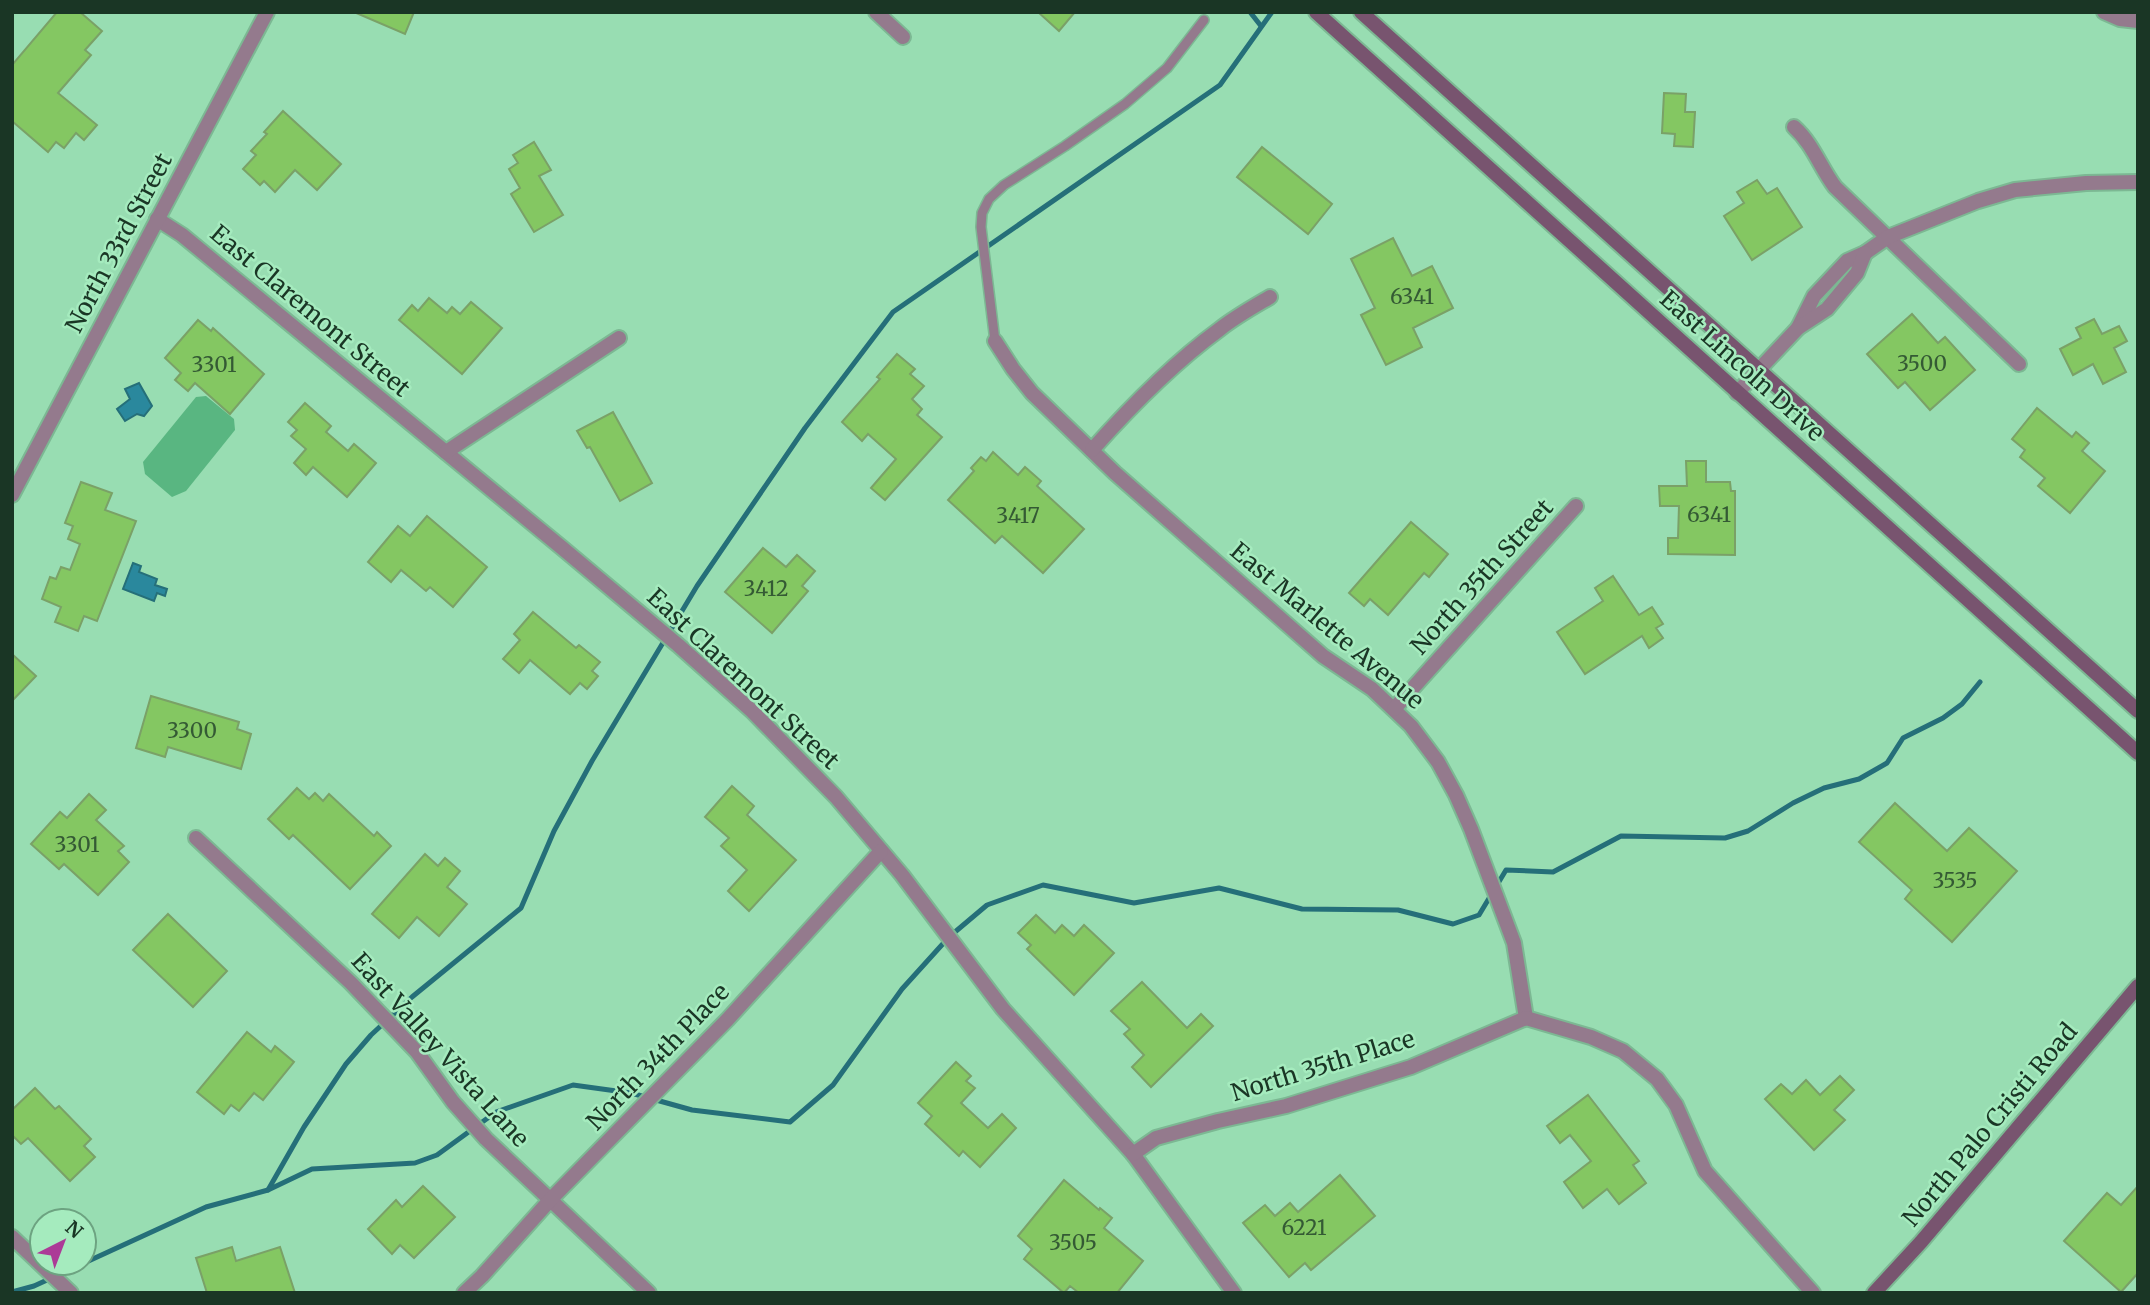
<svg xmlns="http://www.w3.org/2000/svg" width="2150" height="1305" viewBox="0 0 2150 1305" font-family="Merriweather,serif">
	<rect width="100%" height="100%" fill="#98ddb2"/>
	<polygon fill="#59b681" points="206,396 234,419 235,430 186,491 172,497 145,474 143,462 196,397"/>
	<g fill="#2a889d" stroke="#256f79" stroke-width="2">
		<polygon points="139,383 152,406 144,416 137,414 125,421 117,409 130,399 125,389"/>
		<polygon points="133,563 141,566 139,572 157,579 155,585 167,589 165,596 157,593 154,601 123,589"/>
	</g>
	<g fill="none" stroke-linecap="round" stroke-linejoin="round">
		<g stroke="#256f79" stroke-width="5">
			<polyline points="1250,12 1261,26"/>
			<polyline points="268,1190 304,1127 346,1064 371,1035 412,997 521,908 554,831 592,761 697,586 805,428 893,312 1220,85 1272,12"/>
			<polyline points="12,1292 34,1286 206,1207 268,1190 312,1169 415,1163 437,1155 496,1112 573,1085 631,1093 692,1110 790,1122 833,1085 902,989 949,937 987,905 1043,885 1134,903 1219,888 1302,909 1398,910 1453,924 1479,915 1506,870 1553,872 1621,836 1725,838 1748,831 1793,803 1824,788 1859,779 1887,763 1903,738 1943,718 1962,704 1980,682"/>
		</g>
	</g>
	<g fill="#84c762" stroke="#7aa167" stroke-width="2">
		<polygon points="57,12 80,12 102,31 85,50 91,55 58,93 97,125 84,140 76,133 64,148 56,142 48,152 12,121 12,65"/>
		<polygon points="354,12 414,12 405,34"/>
		<polygon points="1038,12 1075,12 1059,31"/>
		<polygon points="1664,93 1686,94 1685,112 1695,112 1693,147 1674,146 1675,134 1662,133"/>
		<polygon points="283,111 341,164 317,190 295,170 275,192 264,181 260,185 243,169 256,155 251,151 267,134 264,132"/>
		<polygon points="534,142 551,170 539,176 563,215 534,232 511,194 520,188 509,169 518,163 513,155"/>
		<polygon points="1262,147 1332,204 1308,234 1237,177"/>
		<polygon points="1757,180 1767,194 1777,188 1802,227 1752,260 1724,216 1744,203 1737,192"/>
		<polygon points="1393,238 1412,276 1432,266 1453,308 1413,328 1422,347 1386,365 1361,315 1375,308 1351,259"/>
		<polygon points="429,298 447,313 452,307 460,314 471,302 502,328 462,374 399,320 412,305 418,311"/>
		<polygon points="1912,314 1938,343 1945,337 1975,370 1930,410 1905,382 1898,388 1867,354"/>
		<polygon points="2094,319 2102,334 2119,326 2127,341 2114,348 2126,372 2103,384 2093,364 2073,375 2060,349 2081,338 2076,328"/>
		<polygon points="198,320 211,331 213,328 264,374 230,414 195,383 188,391 175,380 181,373 165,358"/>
		<polygon points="897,354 915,369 910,374 924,386 912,399 922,409 917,415 942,437 885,500 871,488 896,459 868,434 862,441 842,422 880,379 877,377"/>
		<polygon points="305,403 331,426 326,432 348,451 354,444 376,463 347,497 313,467 306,475 294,463 306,449 291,436 297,430 288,422"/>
		<polygon points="2037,408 2072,437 2076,432 2089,443 2082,451 2105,471 2070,513 2038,486 2045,478 2020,457 2025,450 2012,439"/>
		<polygon points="613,412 652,483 620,501 590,447 587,448 577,431"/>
		<polygon points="993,452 1018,475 1025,467 1041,481 1037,486 1084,529 1043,573 1002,536 995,543 948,500 974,471 971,468 981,457 986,461"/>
		<polygon points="1686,461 1706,461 1706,482 1730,482 1731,491 1735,491 1735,555 1668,554 1668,538 1678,538 1679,506 1660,506 1659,486 1687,486"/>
		<polygon points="81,482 112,493 105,510 136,521 97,621 84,616 78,631 55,622 61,607 42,599 50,577 56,579 61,567 70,570 80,544 68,539 73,526 65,523"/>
		<polygon points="427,516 487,567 453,607 430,587 426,591 401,570 391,582 368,562 398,526 410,536"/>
		<polygon points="1411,522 1448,554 1429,577 1424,573 1388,615 1370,599 1364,606 1349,593"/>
		<polygon points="763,548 786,567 797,555 815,571 802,586 808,591 772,633 725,592"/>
		<polygon points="1613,576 1639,615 1652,607 1663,624 1656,628 1663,638 1649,648 1642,636 1585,674 1557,632 1603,601 1595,588"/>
		<polygon points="533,612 576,648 579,645 600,662 592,671 598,676 587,689 580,683 570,694 530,660 519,673 503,659 520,640 514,634"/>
		<polygon points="12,654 36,676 12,701"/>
		<polygon points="151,696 239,722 237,729 251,734 241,769 168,747 165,757 136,748"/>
		<polygon points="732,786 754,806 747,815 796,860 749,911 728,891 747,870 721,846 729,838 705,817"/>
		<polygon points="297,788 309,799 315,793 323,801 329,794 374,836 377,832 391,846 350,889 293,835 289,839 268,819"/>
		<polygon points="89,794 106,810 96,820 124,846 118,851 129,862 98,895 64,864 59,869 31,844 60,812 67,818"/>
		<polygon points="1895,803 1947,851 1969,828 2017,871 1952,942 1905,899 1912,890 1859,842"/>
		<polygon points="425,854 438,866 445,858 460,871 447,887 467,904 439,936 417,917 399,938 372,914"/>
		<polygon points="168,914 227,971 193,1007 133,950"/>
		<polygon points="1036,915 1055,933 1062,925 1074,936 1084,925 1114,953 1074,995 1027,949 1031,945 1018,933"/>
		<polygon points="1142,982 1187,1028 1201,1014 1213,1026 1151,1087 1132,1067 1144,1055 1124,1034 1130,1029 1111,1011"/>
		<polygon points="247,1032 271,1052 275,1046 294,1062 263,1100 254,1093 239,1111 231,1105 224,1114 197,1092"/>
		<polygon points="956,1062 971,1076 966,1081 975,1088 961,1103 988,1128 1002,1114 1016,1128 980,1167 963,1151 959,1156 925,1124 932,1116 918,1103"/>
		<polygon points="1840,1076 1854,1090 1834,1110 1845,1120 1814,1150 1765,1099 1781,1084 1792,1094 1806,1080 1820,1095"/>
		<polygon points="35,1088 55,1109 59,1106 91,1139 84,1146 95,1157 70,1181 28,1138 21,1144 12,1135 12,1110"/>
		<polygon points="1588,1095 1639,1161 1633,1165 1646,1183 1619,1204 1607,1189 1583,1208 1564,1182 1591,1161 1570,1135 1560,1143 1547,1126"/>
		<polygon points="1340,1175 1375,1216 1311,1270 1305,1263 1289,1277 1243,1223 1265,1205 1275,1216 1290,1203 1298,1212"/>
		<polygon points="1064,1180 1099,1210 1100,1208 1112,1218 1104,1228 1143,1261 1117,1293 1079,1293 1070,1286 1064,1293 1024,1259 1032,1249 1018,1236"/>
		<polygon points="423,1186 455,1217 414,1258 400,1245 392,1254 368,1229 396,1200 402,1207"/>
		<polygon points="2138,1186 2138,1273 2121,1292 2064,1241 2107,1193 2121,1205"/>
		<polygon points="232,1247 236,1261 280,1247 295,1293 207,1293 196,1258"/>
	</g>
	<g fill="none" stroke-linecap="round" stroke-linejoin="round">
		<g stroke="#7cb893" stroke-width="12">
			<polyline id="lane" points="995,341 981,227 982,213 989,199 1004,185 1065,146 1125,104 1167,68 1204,20"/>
		</g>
		<g stroke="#7cb893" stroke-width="18">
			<g id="street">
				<polyline points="876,12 903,37"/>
				<polyline points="2104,12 2120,19 2138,21"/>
				<path d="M 1794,127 C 1813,144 1820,167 1835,187 L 2019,364"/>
				<polyline points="157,219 182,235 561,547 678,645 752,711 836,797 902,875 1003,1009 1133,1154 1234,1293"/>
				<polyline points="1798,328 1814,296 1847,261 1865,253 1888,237 1978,201 2015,190 2086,183 2138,182"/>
				<polyline points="995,341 1013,369 1032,393 1115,473 1323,656 1372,689 1411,726 1438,762 1456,795 1471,829 1514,943 1526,1018 1591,1037 1623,1051 1657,1079 1676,1105 1705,1171 1813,1293"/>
				<polyline points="1737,393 1798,328 1827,309 1857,273 1865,253"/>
				<path d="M 1092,450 C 1131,406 1172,364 1220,329 C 1235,317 1253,307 1270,297"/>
				<polyline points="446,452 619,338"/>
				<polyline points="12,495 267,12"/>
				<polyline points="1394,709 1576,506"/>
				<polyline points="196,838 351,983 417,1052 453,1102 486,1139 649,1293"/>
				<polyline points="1133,1154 1156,1138 1218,1121 1286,1106 1411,1067 1526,1018"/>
				<polyline points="12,1237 71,1293"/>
				<polyline points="464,1293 482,1276 551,1199 728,1019 881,851"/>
			</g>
		</g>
		<g stroke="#7cb893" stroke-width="18">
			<g id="secondary">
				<polyline points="1316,12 2138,753"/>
				<polyline points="1361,12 2138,711"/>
				<polyline points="1874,1293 1921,1242 2138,986"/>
			</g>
		</g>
		<use href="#lane" stroke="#947a8d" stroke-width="9"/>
		<use href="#street" stroke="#947a8d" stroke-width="14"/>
		<use href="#secondary" stroke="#78546f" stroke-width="14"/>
	</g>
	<g text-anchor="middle" stroke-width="5" stroke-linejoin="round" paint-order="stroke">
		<g font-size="21" fill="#345a34">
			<text x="1412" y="304">6341</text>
			<text x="1922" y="371">3500</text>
			<text x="214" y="372">3301</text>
			<text x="1709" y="522">6341</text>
			<text x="1018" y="523">3417</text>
			<text x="766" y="596">3412</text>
			<text x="192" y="738">3300</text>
			<text x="77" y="852">3301</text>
			<text x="1955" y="888">3535</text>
			<text x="1304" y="1235">6221</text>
			<text x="1073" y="1250">3505</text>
		</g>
		<g font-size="24" fill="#1a3625" stroke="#a5ebbe">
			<text transform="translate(119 243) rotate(-62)" y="8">North 33rd Street</text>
			<text transform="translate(310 311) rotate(40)" y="8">East Claremont Street</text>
			<text transform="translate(1742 366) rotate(42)" y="8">East Lincoln Drive</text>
			<text transform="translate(1482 577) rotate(-48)" y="8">North 35th Street</text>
			<text transform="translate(1327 626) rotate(40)" y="8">East Marlette Avenue</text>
			<text transform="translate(743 679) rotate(43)" y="8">East Claremont Street</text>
			<text transform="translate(440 1050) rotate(48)" y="8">East Valley Vista Lane</text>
			<text transform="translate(658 1057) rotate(-46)" y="8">North 34th Place</text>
			<text transform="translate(1323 1066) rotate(-17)" y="8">North 35th Place</text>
			<text transform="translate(1990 1125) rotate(-50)" y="8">North Palo Cristi Road</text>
		</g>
	</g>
	<rect width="2150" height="1305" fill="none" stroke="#1a3625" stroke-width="28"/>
	<g transform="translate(63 1242) rotate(42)"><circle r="33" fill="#a5ebbe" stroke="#6da381" stroke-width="2"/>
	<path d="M0-5L12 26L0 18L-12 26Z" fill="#ac3b97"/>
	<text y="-10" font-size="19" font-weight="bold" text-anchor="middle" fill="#1a3625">N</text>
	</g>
</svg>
